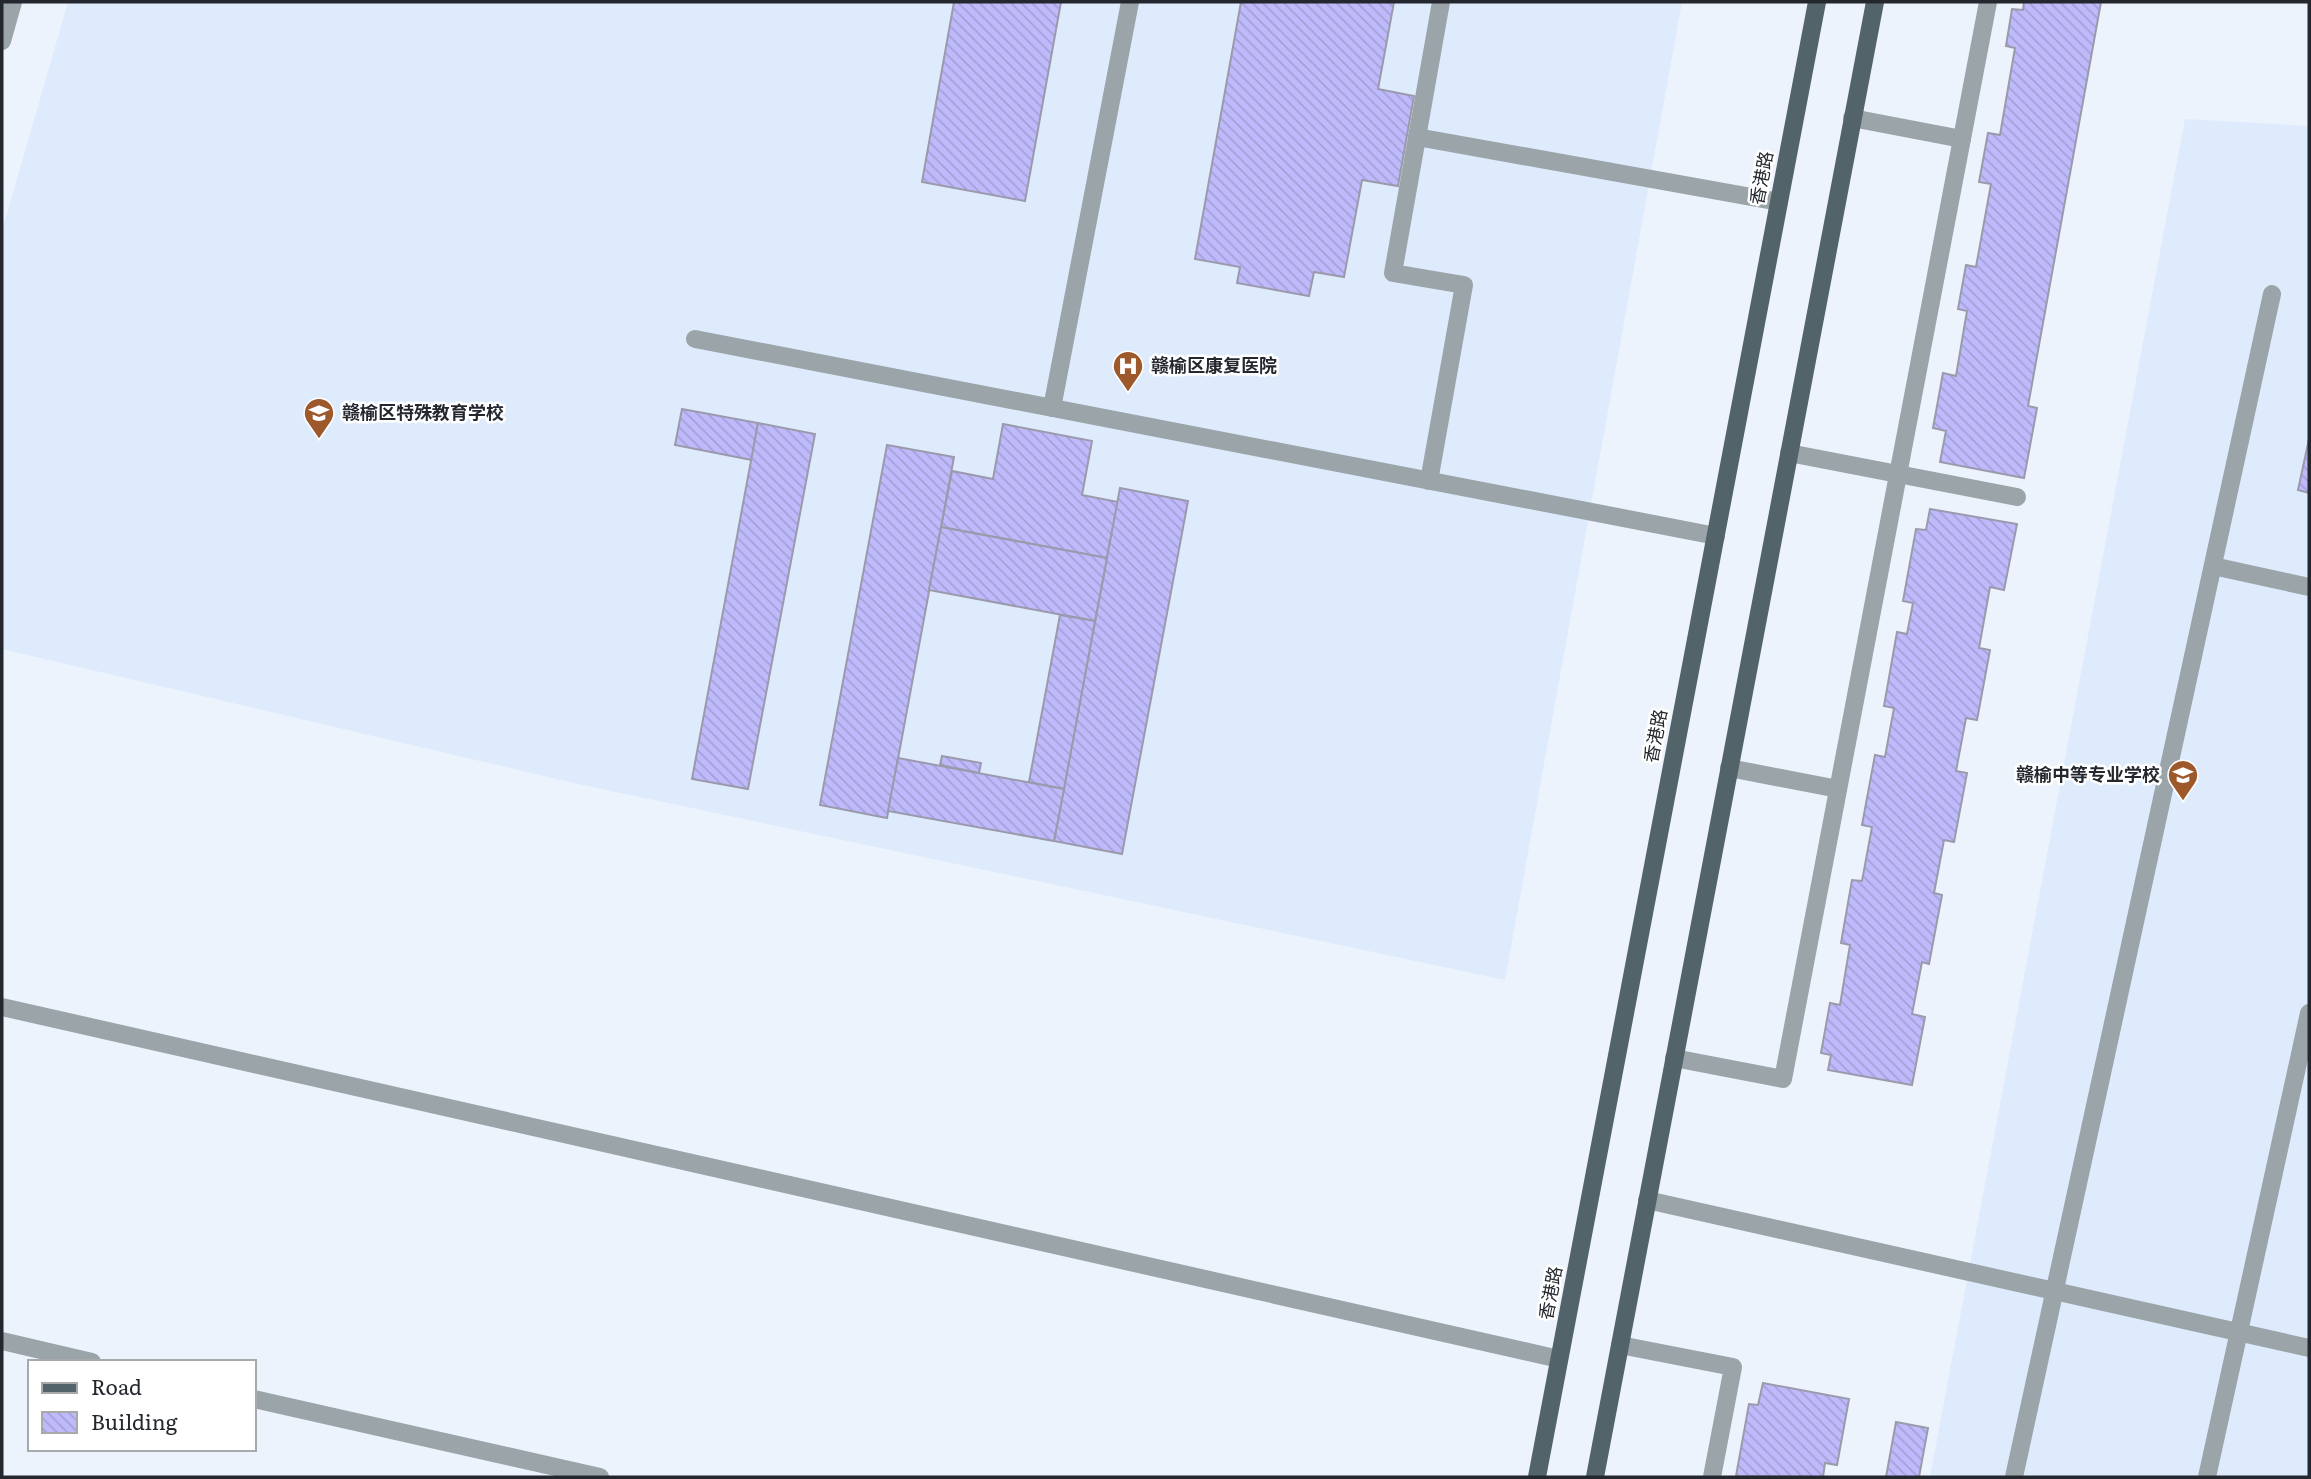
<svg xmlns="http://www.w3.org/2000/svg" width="2311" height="1479" viewBox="0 0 2311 1479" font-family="Literata,'Noto Sans SC',serif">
	<defs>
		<pattern id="building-back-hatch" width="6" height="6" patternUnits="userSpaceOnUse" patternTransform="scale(1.75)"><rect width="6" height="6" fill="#bfbafb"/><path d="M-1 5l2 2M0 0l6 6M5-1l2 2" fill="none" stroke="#a4a0d7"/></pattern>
	</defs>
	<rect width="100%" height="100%" fill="#ecf3fd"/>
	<g fill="#ddebfd">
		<polygon points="68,2 1682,2 1505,980 578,784 2,649 2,231"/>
		<polygon points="2185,119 2309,126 2309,1477 1930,1477"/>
	</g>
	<g fill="url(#building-back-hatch)" stroke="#9b9aac" stroke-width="2">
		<polygon points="954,2 1061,2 1025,201 922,182"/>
		<polygon points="1241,2 1394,2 1378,89 1414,96 1398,186 1362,180 1344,277 1314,272 1309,296 1237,283 1240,267 1195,259"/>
		<polygon points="2024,2 2101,2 2028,406 2037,408 2024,478 1940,462 1946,431 1933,428 1943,373 1956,376 1967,311 1958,309 1966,265 1976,267 1991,184 1979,182 1988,133 2000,135 2015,48 2006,46 2012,9 2023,10"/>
		<polygon points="682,409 758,423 752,460 675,445"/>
		<polygon points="758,423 815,434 748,789 692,779"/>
		<polygon points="1003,424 1092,441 1082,495 1118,502 1107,558 941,527 952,471 993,479"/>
		<polygon points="2309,439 2309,493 2298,490"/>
		<polygon points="887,445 954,457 887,818 820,805"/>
		<polygon points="1120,488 1188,501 1122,854 1054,841"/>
		<polygon points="1930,509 2017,524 2004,590 1990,587 1979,648 1990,650 1977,720 1966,718 1956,771 1967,773 1954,842 1944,840 1934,893 1942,895 1929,964 1922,962 1912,1014 1925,1017 1912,1085 1828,1070 1831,1055 1821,1053 1830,1003 1840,1005 1850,945 1841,943 1852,880 1862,881 1872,827 1862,825 1875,755 1885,757 1894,708 1884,706 1897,632 1907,634 1913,603 1903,601 1916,529 1926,530"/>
		<polygon points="941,527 1107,558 1095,621 929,590"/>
		<polygon points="1060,615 1095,621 1064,789 1029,782"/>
		<polygon points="942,756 981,763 979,773 940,765"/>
		<polygon points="898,758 1064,789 1054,841 888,811"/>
		<polygon points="1763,1383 1849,1399 1837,1465 1825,1463 1823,1477 1736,1476 1749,1404 1758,1405"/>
		<polygon points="1896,1422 1928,1428 1919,1477 1886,1477"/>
	</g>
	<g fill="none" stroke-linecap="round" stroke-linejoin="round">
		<g stroke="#9ba4a8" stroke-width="18">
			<polyline points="2,41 13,2"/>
			<polyline points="1852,118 1962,139"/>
			<polyline points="1417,137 1779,202"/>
			<polyline points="695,339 1716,536"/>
			<polyline points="1052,408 1130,2"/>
			<polyline points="1789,453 2017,497"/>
			<polyline points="1429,481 1464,285 1393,273 1441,2"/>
			<polyline points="2213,566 2309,587"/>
			<polyline points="1729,768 1838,789"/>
			<polyline points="2,1007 1559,1359"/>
			<polyline points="1674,1058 1783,1079 1988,2"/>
			<polyline points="1647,1200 2309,1348"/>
			<polyline points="2,1341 92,1362"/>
			<polyline points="1620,1345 1733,1367 1712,1477"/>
			<polyline points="254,1399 600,1477"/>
			<polyline points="2014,1477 2272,294"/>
			<polyline points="2207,1477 2309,1013"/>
		</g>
		<g stroke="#53636a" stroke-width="18">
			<polyline points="1537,1477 1817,2"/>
			<polyline points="1595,1477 1875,2"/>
		</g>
	</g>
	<defs>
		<g id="hospital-pin" transform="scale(1.575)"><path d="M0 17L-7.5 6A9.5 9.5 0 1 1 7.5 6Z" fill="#9d582b" stroke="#fff"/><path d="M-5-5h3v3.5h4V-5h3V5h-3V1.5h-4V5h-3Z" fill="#fff"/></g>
		<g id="school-pin" transform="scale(1.575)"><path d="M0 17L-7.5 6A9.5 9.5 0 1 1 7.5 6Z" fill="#9d582b" stroke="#fff"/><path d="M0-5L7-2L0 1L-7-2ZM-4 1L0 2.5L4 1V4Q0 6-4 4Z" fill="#fff"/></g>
	</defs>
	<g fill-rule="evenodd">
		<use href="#hospital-pin" x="1128" y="366"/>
		<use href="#school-pin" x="319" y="413"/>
		<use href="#school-pin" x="2183" y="775"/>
	</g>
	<g text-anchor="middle" stroke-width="5" stroke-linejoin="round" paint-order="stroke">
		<g font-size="18" fill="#24282e" stroke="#fff">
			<text transform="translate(1762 178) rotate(-79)" y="6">香港路</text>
			<text transform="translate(1656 736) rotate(-79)" y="6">香港路</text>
			<text transform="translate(1551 1293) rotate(-79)" y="6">香港路</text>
		</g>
		<g font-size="18" font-weight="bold" fill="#24282e" stroke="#fff" text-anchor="start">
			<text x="1151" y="372">赣榆区康复医院</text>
			<text x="342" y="419">赣榆区特殊教育学校</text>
			<text x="2160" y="781" text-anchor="end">赣榆中等专业学校</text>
		</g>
	</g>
	<rect width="2311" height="1479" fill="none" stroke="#24282e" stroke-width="7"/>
	<rect x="28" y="1360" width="228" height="91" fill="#ffffff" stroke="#a7a9ab" stroke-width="2"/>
	<rect x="42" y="1383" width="35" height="10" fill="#53636a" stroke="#a7a9ab" stroke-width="2"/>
	<text x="91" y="1395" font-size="21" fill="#24282e">Road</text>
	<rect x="42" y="1412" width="35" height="21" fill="url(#building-back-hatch)" stroke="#a7a9ab" stroke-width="2"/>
	<text x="91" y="1430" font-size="21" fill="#24282e">Building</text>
</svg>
